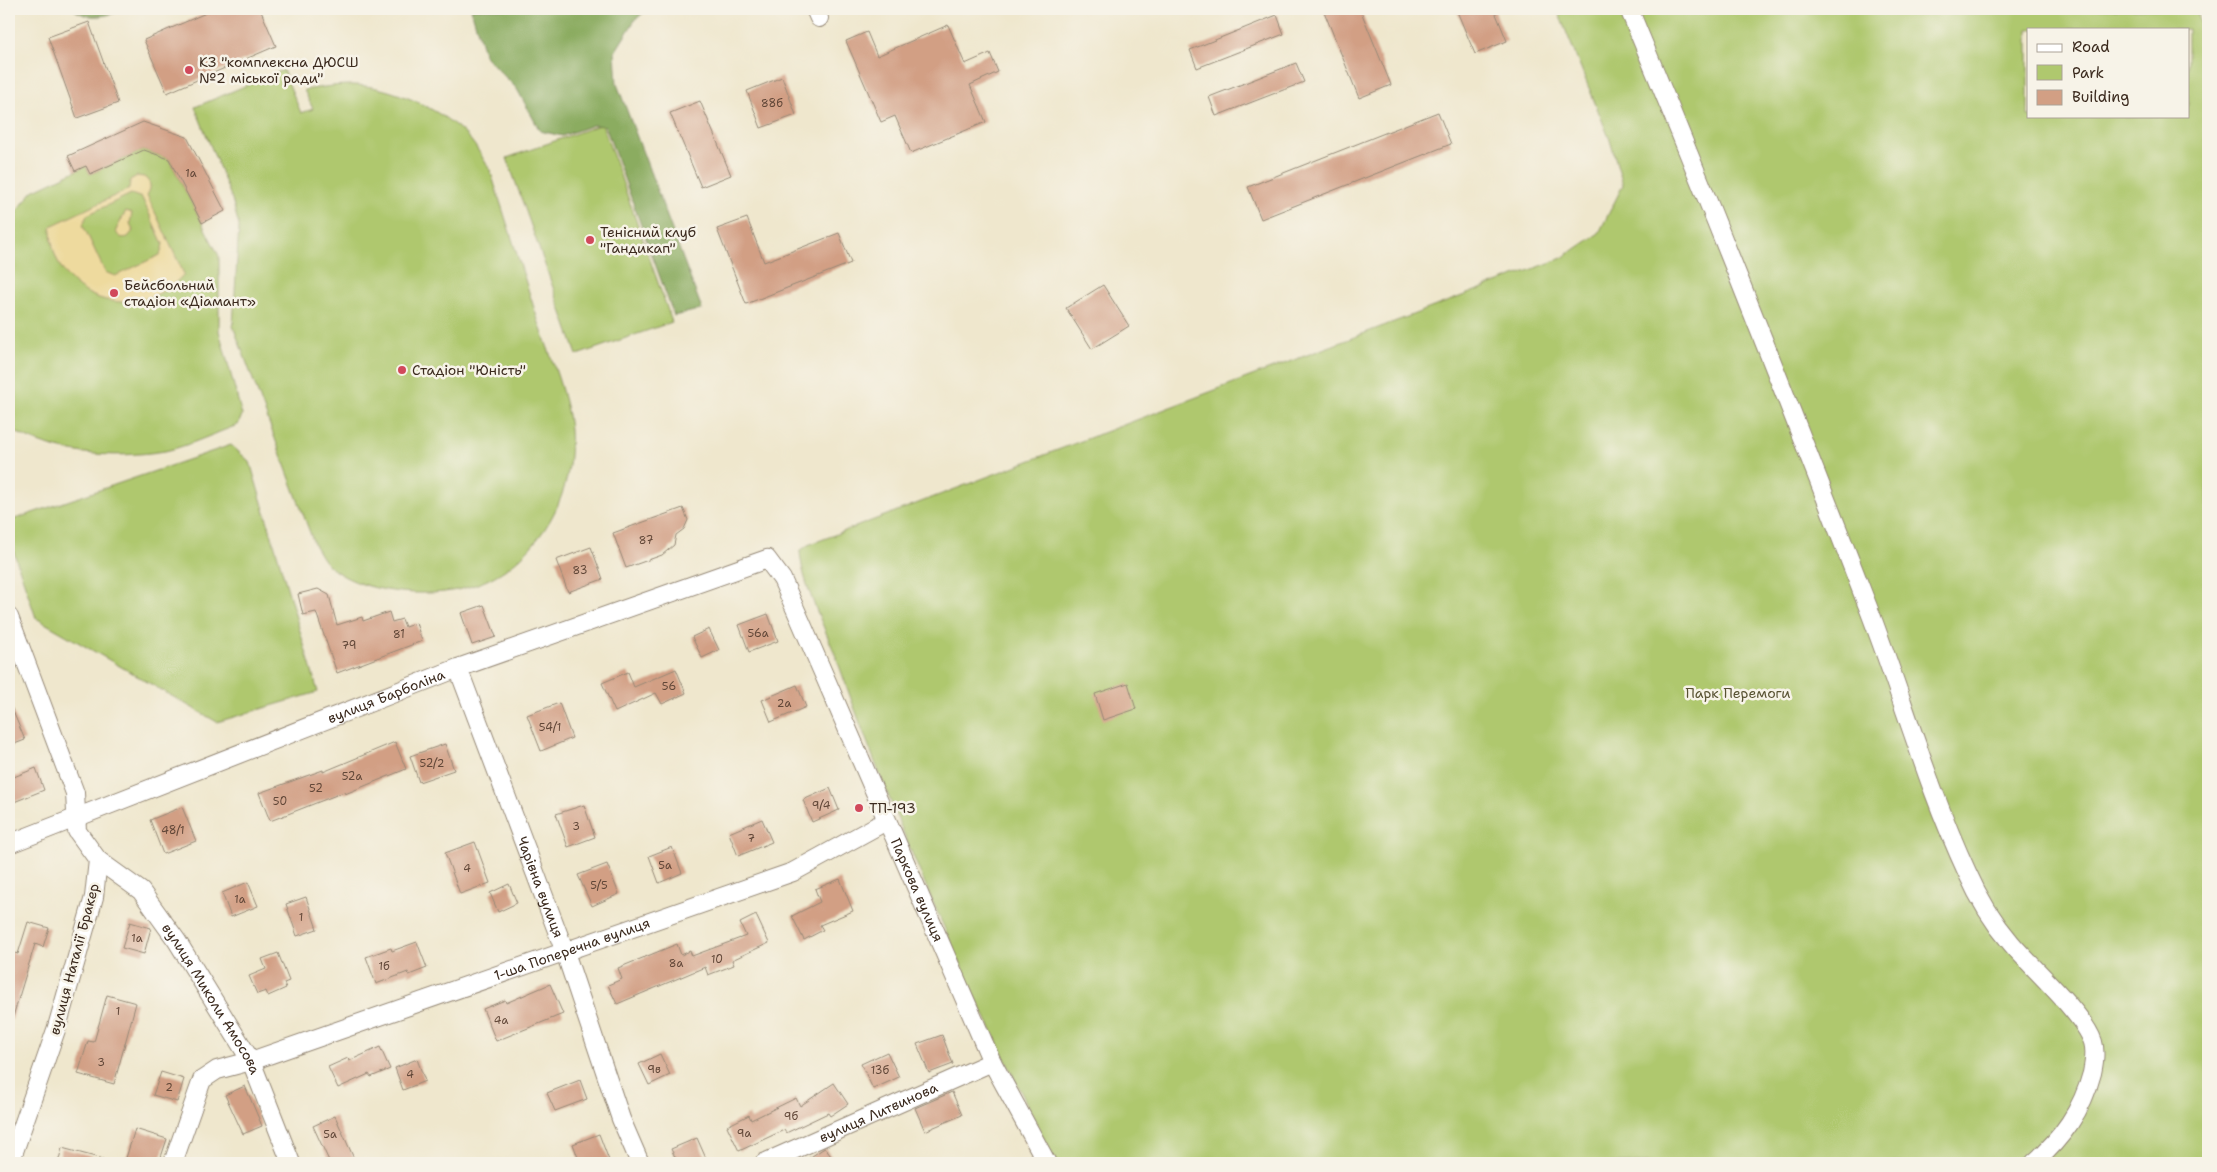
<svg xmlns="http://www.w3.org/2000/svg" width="2217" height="1172" viewBox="0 0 2217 1172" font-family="'Shantell Sans',sans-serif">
	<rect width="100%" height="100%" fill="#f7f3e8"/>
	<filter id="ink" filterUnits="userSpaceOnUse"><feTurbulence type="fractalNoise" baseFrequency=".02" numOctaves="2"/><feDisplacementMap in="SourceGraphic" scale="10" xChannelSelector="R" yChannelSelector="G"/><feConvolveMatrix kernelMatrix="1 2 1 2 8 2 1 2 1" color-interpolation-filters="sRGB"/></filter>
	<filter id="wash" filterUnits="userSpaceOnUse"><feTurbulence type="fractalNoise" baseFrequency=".0096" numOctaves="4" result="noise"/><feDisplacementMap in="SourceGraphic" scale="20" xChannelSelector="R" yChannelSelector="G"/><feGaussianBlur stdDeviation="1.12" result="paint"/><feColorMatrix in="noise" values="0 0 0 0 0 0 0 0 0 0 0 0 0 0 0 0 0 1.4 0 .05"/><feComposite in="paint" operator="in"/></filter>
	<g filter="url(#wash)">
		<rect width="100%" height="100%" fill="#efe7cd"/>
		<g fill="#afc86e" stroke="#757946" fill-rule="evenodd">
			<path d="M 1557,9 L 2196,9 L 2208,45 L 2208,1163 L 1056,1163 C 976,1003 900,838 840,668 C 828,632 802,587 800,551 L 808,545 L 1562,258 L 1599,233 L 1623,185 L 1610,140 ZM 2028,29 L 2188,29 L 2188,116 L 2028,116 Z"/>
			<path d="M 283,70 L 301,113 L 313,109 L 304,90 C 324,87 346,83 366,86 C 400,91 438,109 463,132 C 475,143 482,157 490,170 C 505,218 521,266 536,314 C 546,345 562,383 568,415 C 577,465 562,514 528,550 C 502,578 468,592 430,593 C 398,594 352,588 327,564 C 322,559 319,552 315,546 L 233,326 L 239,226 L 232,199 L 195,107 Z"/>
			<polygon points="602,124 672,322 577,355 507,158"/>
			<path d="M 144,150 L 169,159 L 219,256 L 219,331 L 242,415 L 238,425 C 215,433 189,446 165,451 C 114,459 54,456 9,428 L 9,221 L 33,191 L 86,166 L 90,174 Z"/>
			<polygon points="231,445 250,462 318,692 217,722 36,618 9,538 9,521"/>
		</g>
		<g fill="#8bac61" stroke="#636b40">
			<path d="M 73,9 L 126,9 C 108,16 89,21 73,9 Z"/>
			<polygon points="471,9 648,9 635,20 615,52 617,84 702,309 674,316 605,126 593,125 562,136 540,131 517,89 485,56"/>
		</g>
		<g fill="#eeda9e" stroke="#94825e" fill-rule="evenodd">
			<path d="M 137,176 L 144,177 C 151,182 152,188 147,195 L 184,274 C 137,327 49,301 51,226 L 129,189 L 130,180 ZM 131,194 L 142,198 L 163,244 L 160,255 L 115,276 L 105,272 L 83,225 L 87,215 Z"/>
			<path d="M 126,211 L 132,213 L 130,223 L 133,231 L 128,237 C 122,239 117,237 116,230 Z"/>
		</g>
		<g id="blocks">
			<g fill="#d29f84">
				<polygon points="215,9 260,9 276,46 167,93 144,40"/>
				<polygon points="1323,9 1360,9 1391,85 1359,98"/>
				<polygon points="1456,9 1494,9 1507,41 1475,54"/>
				<polygon points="1277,15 1284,34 1197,68 1190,50"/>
				<polygon points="89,22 118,103 77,118 48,37"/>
				<polygon points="948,25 965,64 990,53 998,72 970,85 986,122 911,153 895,116 881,122 846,41 867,32 877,56"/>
				<polygon points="1296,63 1304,82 1216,116 1209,97"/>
				<polygon points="782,77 796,115 761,128 747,91"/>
				<polygon points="700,101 731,175 701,187 670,113"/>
				<polygon points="1438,112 1451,144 1261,219 1248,187"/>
				<polygon points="143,122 187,137 225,211 202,223 169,159 144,150 90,174 86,166 75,171 68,156"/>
				<polygon points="747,218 764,262 839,233 851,263 746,304 717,229"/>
				<polygon points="1103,285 1129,326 1092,349 1066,308"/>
				<polygon points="683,508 688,520 684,529 676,535 674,545 662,555 626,568 613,533"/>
				<polygon points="591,547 603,579 568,592 556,560"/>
				<polygon points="318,589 329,595 337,625 362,617 363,621 389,612 392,622 402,619 405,627 416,623 422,641 337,673 316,612 303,615 298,594"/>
				<polygon points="484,605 496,637 472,645 461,613"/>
				<polygon points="768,614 778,641 749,652 739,625"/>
				<polygon points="709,629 719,650 702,658 692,637"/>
				<polygon points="676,669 686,693 662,704 656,693 615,712 602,683 628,672 634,687"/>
				<polygon points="1128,683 1136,709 1103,720 1095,694"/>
				<polygon points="797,685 806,707 771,722 762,700"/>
				<polygon points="9,702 25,740 9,746"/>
				<polygon points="559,703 572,738 541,751 527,715"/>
				<polygon points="395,742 406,769 345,794 344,792 270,821 259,793 323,770 323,772"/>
				<polygon points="445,744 454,770 419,782 410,756"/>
				<polygon points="36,768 44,790 9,804 9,779"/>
				<polygon points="830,788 839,810 812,822 803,800"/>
				<polygon points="584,805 595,837 568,847 556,814"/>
				<polygon points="182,807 196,841 163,854 150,820"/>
				<polygon points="762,819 772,842 738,856 729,833"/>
				<polygon points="475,842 490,883 460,894 445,853"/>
				<polygon points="672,847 682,873 659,883 649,856"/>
				<polygon points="607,864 619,894 592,906 578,875"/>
				<polygon points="840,879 853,911 820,925 823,930 804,940 792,916 820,902 815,889"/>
				<polygon points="248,882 258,906 231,917 222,893"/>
				<polygon points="509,884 517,903 498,912 490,893"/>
				<polygon points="306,897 317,929 297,936 286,904"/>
				<polygon points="756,915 769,943 732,960 734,965 708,975 705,967 617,1004 608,985 622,979 618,968 677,944 681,955 690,951 692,956 746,936 740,923"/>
				<polygon points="28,922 49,928 43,947 35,944 12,1020 9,1019 9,951 18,954"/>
				<polygon points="130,922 151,928 144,954 122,948"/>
				<polygon points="417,942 427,968 409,975 408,972 376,984 366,957 391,948 392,951"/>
				<polygon points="278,953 289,981 284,983 286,988 268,996 266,991 257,994 249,976 266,969 262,959"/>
				<polygon points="550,984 563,1014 496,1041 483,1009 505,1000 506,1003"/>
				<polygon points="107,995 136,1003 114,1084 78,1074 88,1041 94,1042"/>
				<polygon points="942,1035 953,1064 929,1073 917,1044"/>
				<polygon points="380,1047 390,1069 371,1077 369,1074 338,1088 328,1067 348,1058 349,1061"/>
				<polygon points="887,1052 899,1077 873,1089 861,1064"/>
				<polygon points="660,1054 670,1075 649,1085 639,1064"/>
				<polygon points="417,1059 425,1081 403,1090 395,1068"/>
				<polygon points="161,1072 184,1079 177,1102 153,1095"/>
				<polygon points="580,1080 587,1099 555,1111 547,1093"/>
				<polygon points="834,1083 848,1104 830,1116 828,1113 786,1133 784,1130 739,1151 727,1126 749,1115 751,1120 796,1098 800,1106"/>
				<polygon points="245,1086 262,1126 243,1134 225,1095"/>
				<polygon points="952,1092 962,1115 925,1131 915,1108"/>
				<polygon points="335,1116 356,1163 330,1163 313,1126"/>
				<polygon points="135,1129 167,1139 159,1163 145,1163 126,1158"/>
				<polygon points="599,1134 610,1163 580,1163 573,1144"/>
				<polygon points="697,1138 708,1163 678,1163 671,1149"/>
				<polygon points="62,1148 103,1159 102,1163 58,1163"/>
				<polygon points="825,1148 836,1163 801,1163 823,1149"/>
			</g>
		</g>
	</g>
	<g filter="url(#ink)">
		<use href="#blocks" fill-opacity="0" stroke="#958876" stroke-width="1"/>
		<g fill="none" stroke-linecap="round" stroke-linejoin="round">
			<g stroke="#958876" stroke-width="20">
				<g id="minor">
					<polyline points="815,9 819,18"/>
					<path d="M 1629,9 C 1712,207 1790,406 1868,607 C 1902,695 1927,786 1967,872 C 1978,897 1993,922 2011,943 C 2031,967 2084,1014 2093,1042 C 2096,1052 2094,1063 2092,1073 C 2082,1111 2062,1138 2034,1163"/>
					<polyline points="9,617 75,793 77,831 98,860 94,897 57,1027 10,1163"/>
					<path id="s1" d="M 458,668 L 565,952 L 621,1119 L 640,1163"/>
					<path id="s2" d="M 9,844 L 458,668 L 767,559 L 782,579 L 801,622 L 992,1062 L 1047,1163"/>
					<path id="s3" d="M 98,860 L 141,891 L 177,941 L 251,1061 L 291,1163"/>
					<path id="s4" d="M 173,1163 L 202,1080 L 217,1070 L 251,1061 L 793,872 L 886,821"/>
					<path id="s5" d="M 764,1163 L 992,1062"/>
				</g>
			</g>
			<use href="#minor" stroke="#fff" stroke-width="18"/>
		</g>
	</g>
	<g fill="#d1495b" stroke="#f7f3e8" stroke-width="2">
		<circle cx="189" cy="70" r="5"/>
		<circle cx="590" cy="240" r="5"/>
		<circle cx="114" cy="293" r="5"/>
		<circle cx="402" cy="370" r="5"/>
		<circle cx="859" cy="808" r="5"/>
	</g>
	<g text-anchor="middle" stroke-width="5" stroke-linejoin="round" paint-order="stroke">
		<g font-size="11" fill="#614738">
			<text x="772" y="107">88б</text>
			<text x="191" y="177">1а</text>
			<text x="646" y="544">87</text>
			<text x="580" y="574">83</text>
			<text x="758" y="637">56а</text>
			<text x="399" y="638">81</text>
			<text x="349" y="649">79</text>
			<text x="669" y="690">56</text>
			<text x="784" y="707">2а</text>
			<text x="550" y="731">54/1</text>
			<text x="432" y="767">52/2</text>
			<text x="352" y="780">52а</text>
			<text x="316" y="792">52</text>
			<text x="280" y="805">50</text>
			<text x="821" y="809">9/4</text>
			<text x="576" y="830">3</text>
			<text x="173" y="834">48/1</text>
			<text x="751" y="842">7</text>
			<text x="665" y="869">5а</text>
			<text x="467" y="872">4</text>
			<text x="599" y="889">5/5</text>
			<text x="240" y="903">1а</text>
			<text x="301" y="921">1</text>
			<text x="137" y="942">1а</text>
			<text x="717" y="963">10</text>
			<text x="676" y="967">8а</text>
			<text x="384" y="970">1б</text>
			<text x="118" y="1015">1</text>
			<text x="501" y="1024">4а</text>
			<text x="101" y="1066">3</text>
			<text x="654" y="1073">9в</text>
			<text x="880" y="1074">13б</text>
			<text x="410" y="1078">4</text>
			<text x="169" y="1091">2</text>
			<text x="791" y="1120">9б</text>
			<text x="744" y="1137">9а</text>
			<text x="330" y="1138">5а</text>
		</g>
		<g font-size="14" fill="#3b2a1e" stroke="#f7f3e8" text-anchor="start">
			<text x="199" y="67">КЗ "комплексна ДЮСШ<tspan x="199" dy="16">№2 міської ради"</tspan></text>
			<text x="600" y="237">Тенісний клуб<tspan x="600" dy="16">"Гандикап"</tspan></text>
			<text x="124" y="290">Бейсбольний<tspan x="124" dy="16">стадіон «Діамант»</tspan></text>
			<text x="412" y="375">Стадіон "Юність"</text>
			<text x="869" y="813">ТП-193</text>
		</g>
		<g font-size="14" fill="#585232" stroke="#f7f3e8">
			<text x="1738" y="698">Парк Перемоги</text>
		</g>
		<g font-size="14" fill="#3b2a1e" stroke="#f7f3e8">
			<text dy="5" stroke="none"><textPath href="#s2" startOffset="405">вулиця Барболіна</textPath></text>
			<text dy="5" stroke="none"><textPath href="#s1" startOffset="234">Чарівна вулиця</textPath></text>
			<text dy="5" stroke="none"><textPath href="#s2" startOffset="1174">Паркова вулиця</textPath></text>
			<text dy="5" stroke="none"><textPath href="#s4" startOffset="481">1-ша Поперечна вулиця</textPath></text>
			<text transform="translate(74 959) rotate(-75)" y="5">вулиця Наталії Бракер</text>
			<text dy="5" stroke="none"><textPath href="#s3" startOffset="182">вулиця Миколи Амосова</textPath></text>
			<text dy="5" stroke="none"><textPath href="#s5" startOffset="125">вулиця Литвинова</textPath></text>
		</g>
	</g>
	<rect width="2217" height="1172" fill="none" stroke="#f7f3e8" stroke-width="30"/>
	<rect x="2027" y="28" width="162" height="90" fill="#f7f3e8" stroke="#aca397"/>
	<rect x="2037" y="44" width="25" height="8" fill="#ffffff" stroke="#aca397"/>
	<text x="2072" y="52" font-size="15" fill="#3b2a1e">Road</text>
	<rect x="2037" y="65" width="25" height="15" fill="#afc86e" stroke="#aca397"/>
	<text x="2072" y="78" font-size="15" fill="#3b2a1e">Park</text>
	<rect x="2037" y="90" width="25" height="15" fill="#d29f84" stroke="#aca397"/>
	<text x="2072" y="102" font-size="15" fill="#3b2a1e">Building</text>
</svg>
